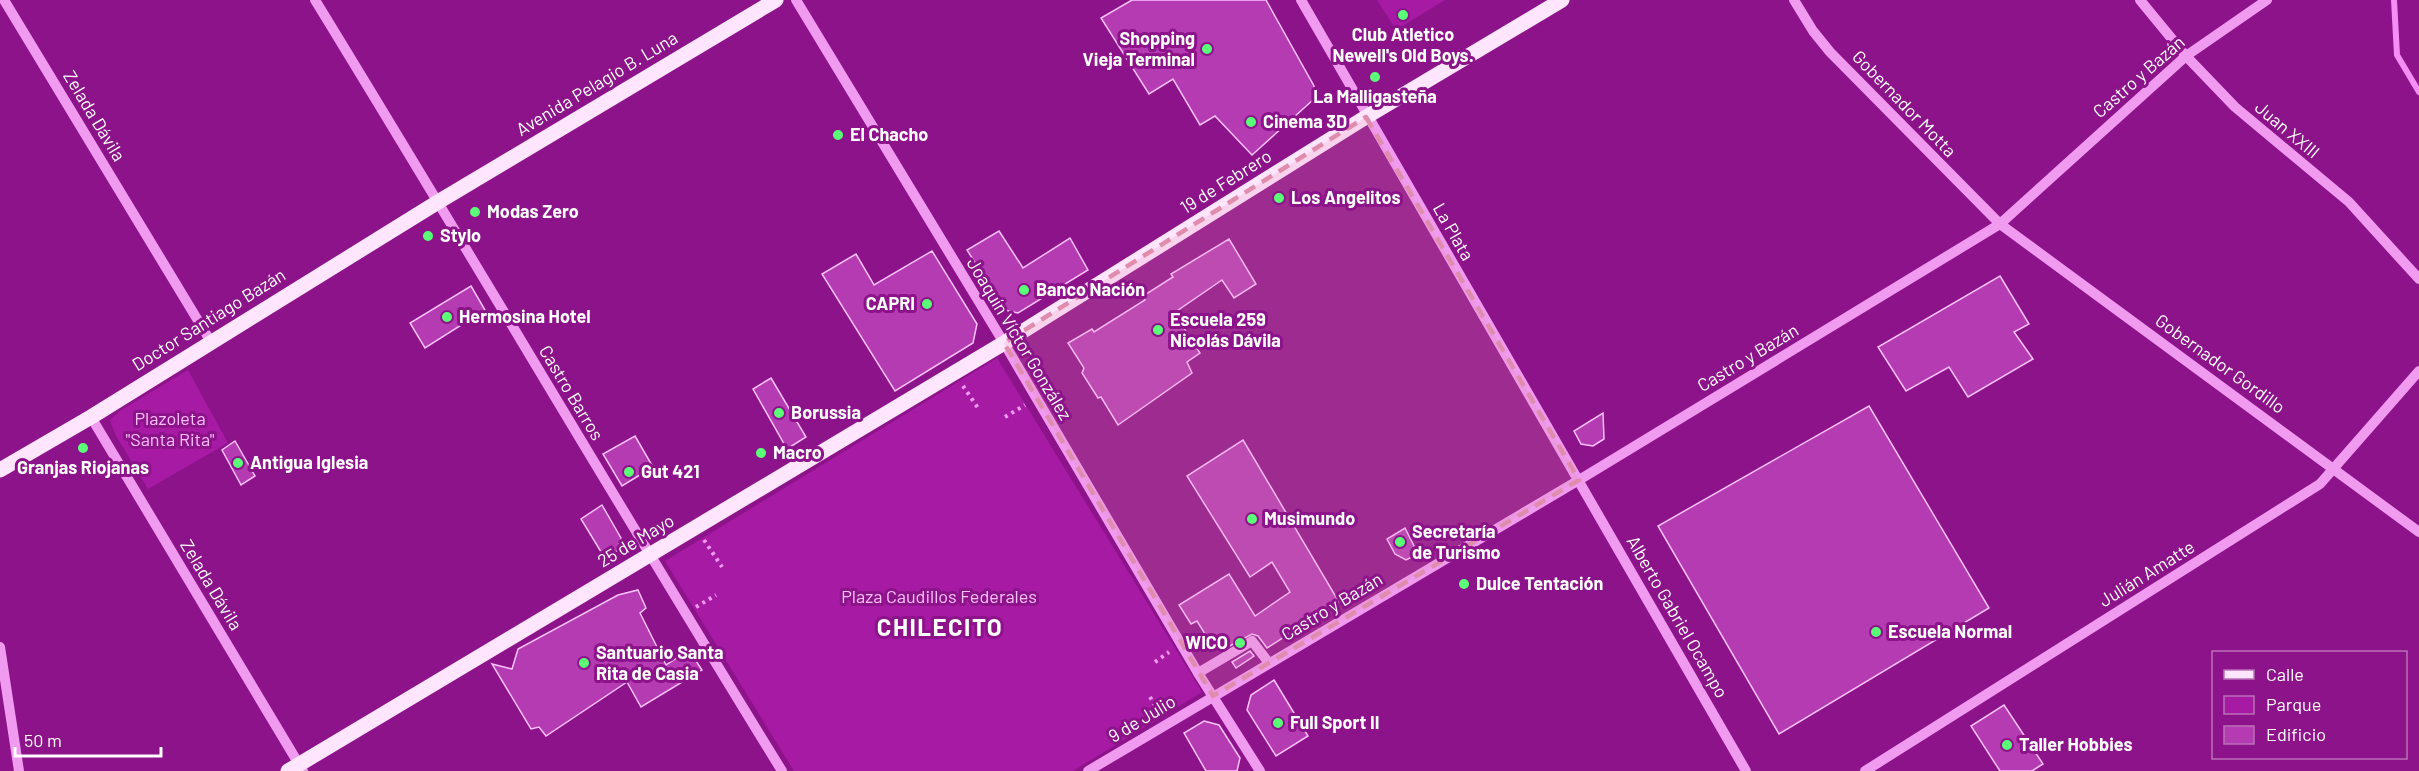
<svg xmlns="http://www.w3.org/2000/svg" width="2419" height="771" viewBox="0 0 2419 771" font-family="Barlow,sans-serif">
	<rect width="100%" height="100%" fill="#8c1389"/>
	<g fill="#a61aa4">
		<polygon points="1377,0 1445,0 1396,30"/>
		<polygon points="997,358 1202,692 1073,771 794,771 665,561"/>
		<polygon points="188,370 228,443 148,489 115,434 110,420 121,410"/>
	</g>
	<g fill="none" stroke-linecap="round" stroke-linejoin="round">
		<polyline stroke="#f48df4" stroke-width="6" points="2394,0 2397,55 2419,92"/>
	</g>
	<g fill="#b53bb3" stroke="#fcc2fc" stroke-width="1.5">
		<polygon points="1132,0 1266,0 1314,86 1314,99 1252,155 1215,116 1200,125 1173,79 1149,94 1101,18"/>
		<polygon points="999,231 1023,268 1070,238 1088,270 1018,313 1005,310 967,250"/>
		<polygon points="1229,239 1256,284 1234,298 1222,280 1174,313 1200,353 1187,362 1192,373 1118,425 1101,397 1098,398 1082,373 1084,368 1068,343 1092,329 1094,332 1145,300 1143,296 1173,277 1171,274"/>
		<polygon points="932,251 977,324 973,343 895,391 822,274 856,254 874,285"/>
		<polygon points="2000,276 2029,324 2014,332 2033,359 1968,397 1949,367 1906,391 1878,347"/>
		<polygon points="471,286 485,310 425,348 410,323"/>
		<polygon points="771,378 806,437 787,449 753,389"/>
		<polygon points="1869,406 1989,608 1779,734 1658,526"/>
		<polygon points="1603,413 1604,439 1593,446 1581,444 1574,431"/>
		<polygon points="635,436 653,467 622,486 603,454"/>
		<polygon points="1243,440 1339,602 1267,648 1258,636 1252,634 1224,649 1217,637 1210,642 1197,621 1191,624 1179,605 1229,574 1255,616 1290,592 1272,562 1250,577 1187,476"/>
		<polygon points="235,441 255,476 241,485 222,450"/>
		<polygon points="602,505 621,538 617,551 606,560 581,519"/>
		<polygon points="1405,528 1414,546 1414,552 1412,557 1406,560 1395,554 1387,539"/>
		<polygon points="638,590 646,608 640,613 666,665 689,650 702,670 641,707 627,682 546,736 539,727 531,729 492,664 512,669 518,649 618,595"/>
		<polygon points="1250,651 1254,656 1236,668 1232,662"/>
		<polygon points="1274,680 1308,736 1276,756 1247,710 1251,695"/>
		<polygon points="2004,705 2043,764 2032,771 2000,771 1971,726"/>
		<polygon points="1204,721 1219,725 1240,758 1237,771 1206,771 1184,733"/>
	</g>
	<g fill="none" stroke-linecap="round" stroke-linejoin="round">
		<g stroke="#f19bf0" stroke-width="4" stroke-dasharray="3 4.5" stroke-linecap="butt">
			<polyline points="963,386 978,408"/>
			<polyline points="1005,417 1025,405"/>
			<polyline points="704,540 722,567"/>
			<polyline points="696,607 716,595"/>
			<polyline points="1155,662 1169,652"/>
			<polyline points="1150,697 1160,714"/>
		</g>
		<g stroke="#f19bf0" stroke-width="10">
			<polyline points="4,0 211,342"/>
			<path d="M 315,0 C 472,256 624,515 782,771"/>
			<polyline points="796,0 1004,343 1198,673 1260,771"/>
			<polyline points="1301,0 1746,771"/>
			<polyline points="1794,0 1813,31 1830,52 2000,224 2419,532"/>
			<polyline points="2140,0 2186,56 2235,107 2349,202 2419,279"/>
			<polyline points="91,417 303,771"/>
			<polyline points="0,647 19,771"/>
			<polyline points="1198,673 1252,641 1269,663"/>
			<polyline points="1088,771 1579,480 2000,224 2186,56 2267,0"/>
			<polyline points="1865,771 2320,484 2419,371"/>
		</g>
		<g stroke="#ffe5fd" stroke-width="15">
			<polyline points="0,470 91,417 438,202 776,0"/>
			<polyline points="288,771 1004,343 1366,117 1562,0"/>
		</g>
	</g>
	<path fill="#e08cad" fill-opacity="0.2" stroke="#e08cad" stroke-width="4.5" stroke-dasharray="12 8" stroke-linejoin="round" d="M 1366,117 L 1579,480 L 1213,696 L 1004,343 Z"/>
	<g fill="#5bff77" stroke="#8c1389" stroke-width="2">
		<circle cx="1403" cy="15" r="6"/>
		<circle cx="1207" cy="49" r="6"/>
		<circle cx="1375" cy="77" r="6"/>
		<circle cx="1251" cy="122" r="6"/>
		<circle cx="838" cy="135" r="6"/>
		<circle cx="1279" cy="198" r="6"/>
		<circle cx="475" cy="212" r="6"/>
		<circle cx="428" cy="236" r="6"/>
		<circle cx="1024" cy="290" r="6"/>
		<circle cx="927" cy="304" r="6"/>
		<circle cx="447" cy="317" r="6"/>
		<circle cx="1158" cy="330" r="6"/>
		<circle cx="779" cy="413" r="6"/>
		<circle cx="83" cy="448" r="6"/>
		<circle cx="761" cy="453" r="6"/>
		<circle cx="238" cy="463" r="6"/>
		<circle cx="629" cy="472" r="6"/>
		<circle cx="1252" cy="519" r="6"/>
		<circle cx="1400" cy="542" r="6"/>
		<circle cx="1464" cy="584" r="6"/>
		<circle cx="1876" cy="632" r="6"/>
		<circle cx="1240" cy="643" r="6"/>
		<circle cx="584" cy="663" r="6"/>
		<circle cx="1278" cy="723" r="6"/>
		<circle cx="2007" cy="745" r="6"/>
	</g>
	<g text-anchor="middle" stroke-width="6" stroke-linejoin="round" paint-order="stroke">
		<g font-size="18" font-weight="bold" fill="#fff" stroke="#8c1389" text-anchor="start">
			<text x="1403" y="41" text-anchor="middle">Club Atletico<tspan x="1403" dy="21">Newell's Old Boys.</tspan></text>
			<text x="1195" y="45" text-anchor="end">Shopping<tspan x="1195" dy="21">Vieja Terminal</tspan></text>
			<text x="1375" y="103" text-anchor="middle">La Malligasteña</text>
			<text x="1263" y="128">Cinema 3D</text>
			<text x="850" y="141">El Chacho</text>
			<text x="1291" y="204">Los Angelitos</text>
			<text x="487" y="218">Modas Zero</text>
			<text x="440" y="242">Stylo</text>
			<text x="1036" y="296">Banco Nación</text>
			<text x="915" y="310" text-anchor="end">CAPRI</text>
			<text x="459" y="323">Hermosina Hotel</text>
			<text x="1170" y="326">Escuela 259<tspan x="1170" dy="21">Nicolás Dávila</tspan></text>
			<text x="791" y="419">Borussia</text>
			<text x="773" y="459">Macro</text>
			<text x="250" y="469">Antigua Iglesia</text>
			<text x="83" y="474" text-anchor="middle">Granjas Riojanas</text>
			<text x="641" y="478">Gut 421</text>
			<text x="1264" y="525">Musimundo</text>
			<text x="1412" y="538">Secretaría<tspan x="1412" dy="21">de Turismo</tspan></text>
			<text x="1476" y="590">Dulce Tentación</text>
			<text x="1888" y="638">Escuela Normal</text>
			<text x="1228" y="649" text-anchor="end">WICO</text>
			<text x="596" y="659">Santuario Santa<tspan x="596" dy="21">Rita de Casia</tspan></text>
			<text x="1290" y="729">Full Sport II</text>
			<text x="2019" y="751">Taller Hobbies</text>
		</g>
		<g font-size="18" fill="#fff" stroke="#8c1389">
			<text transform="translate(2139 77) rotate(-41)" y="6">Castro y Bazán</text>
			<text transform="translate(597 84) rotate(-31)" y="6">Avenida Pelagio B. Luna</text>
			<text transform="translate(1904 104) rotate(46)" y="6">Gobernador Motta</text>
			<text transform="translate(94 116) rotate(59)" y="6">Zelada Dávila</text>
			<text transform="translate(2287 130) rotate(40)" y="6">Juan XXIII</text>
			<text transform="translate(1226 182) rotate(-32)" y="6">19 de Febrero</text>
			<text transform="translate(1453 232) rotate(60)" y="6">La Plata</text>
			<text transform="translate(209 320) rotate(-32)" y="6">Doctor Santiago Bazán</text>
			<text transform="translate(1019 339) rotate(59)" y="6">Joaquín Víctor González</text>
			<text transform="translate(1748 358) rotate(-31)" y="6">Castro y Bazán</text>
			<text transform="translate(2220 364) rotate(36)" y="6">Gobernador Gordillo</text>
			<text transform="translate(571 393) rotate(59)" y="6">Castro Barros</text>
			<text transform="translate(636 541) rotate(-31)" y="6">25 de Mayo</text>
			<text transform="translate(2147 574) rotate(-32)" y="6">Julián Amatte</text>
			<text transform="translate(211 585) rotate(59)" y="6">Zelada Dávila</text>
			<text transform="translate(1332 607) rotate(-31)" y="6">Castro y Bazán</text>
			<text transform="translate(1677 617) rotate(60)" y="6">Alberto Gabriel Ocampo</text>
			<text transform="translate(1142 719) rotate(-31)" y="6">9 de Julio</text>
		</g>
		<g font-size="18" fill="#fcc2fc" stroke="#8c1389">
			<text x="170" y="425">Plazoleta<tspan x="170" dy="21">"Santa Rita"</tspan></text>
			<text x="939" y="603">Plaza Caudillos Federales</text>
		</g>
		<g font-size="24" font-weight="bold" letter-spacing="1.5" fill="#fff" stroke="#8c1389">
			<text x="940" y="636">CHILECITO</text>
		</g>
	</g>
	<rect x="2212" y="651" width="195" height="108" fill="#8c1389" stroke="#ba71b8" stroke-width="1.5"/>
	<rect x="2224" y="670" width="30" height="9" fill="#ffe5fd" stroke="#ba71b8" stroke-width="1.5"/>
	<text x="2266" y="681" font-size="18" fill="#ffffff">Calle</text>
	<rect x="2224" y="696" width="30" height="18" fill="#a61aa4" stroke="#ba71b8" stroke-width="1.5"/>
	<text x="2266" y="711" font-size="18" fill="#ffffff">Parque</text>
	<rect x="2224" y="726" width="30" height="18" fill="#b53bb3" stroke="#ba71b8" stroke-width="1.5"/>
	<text x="2266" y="741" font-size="18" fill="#ffffff">Edificio</text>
	<path d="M15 747v9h146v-9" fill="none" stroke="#ffffff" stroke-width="3"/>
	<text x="24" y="747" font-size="18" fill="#ffffff" stroke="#8c1389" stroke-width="4.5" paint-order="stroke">50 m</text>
</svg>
